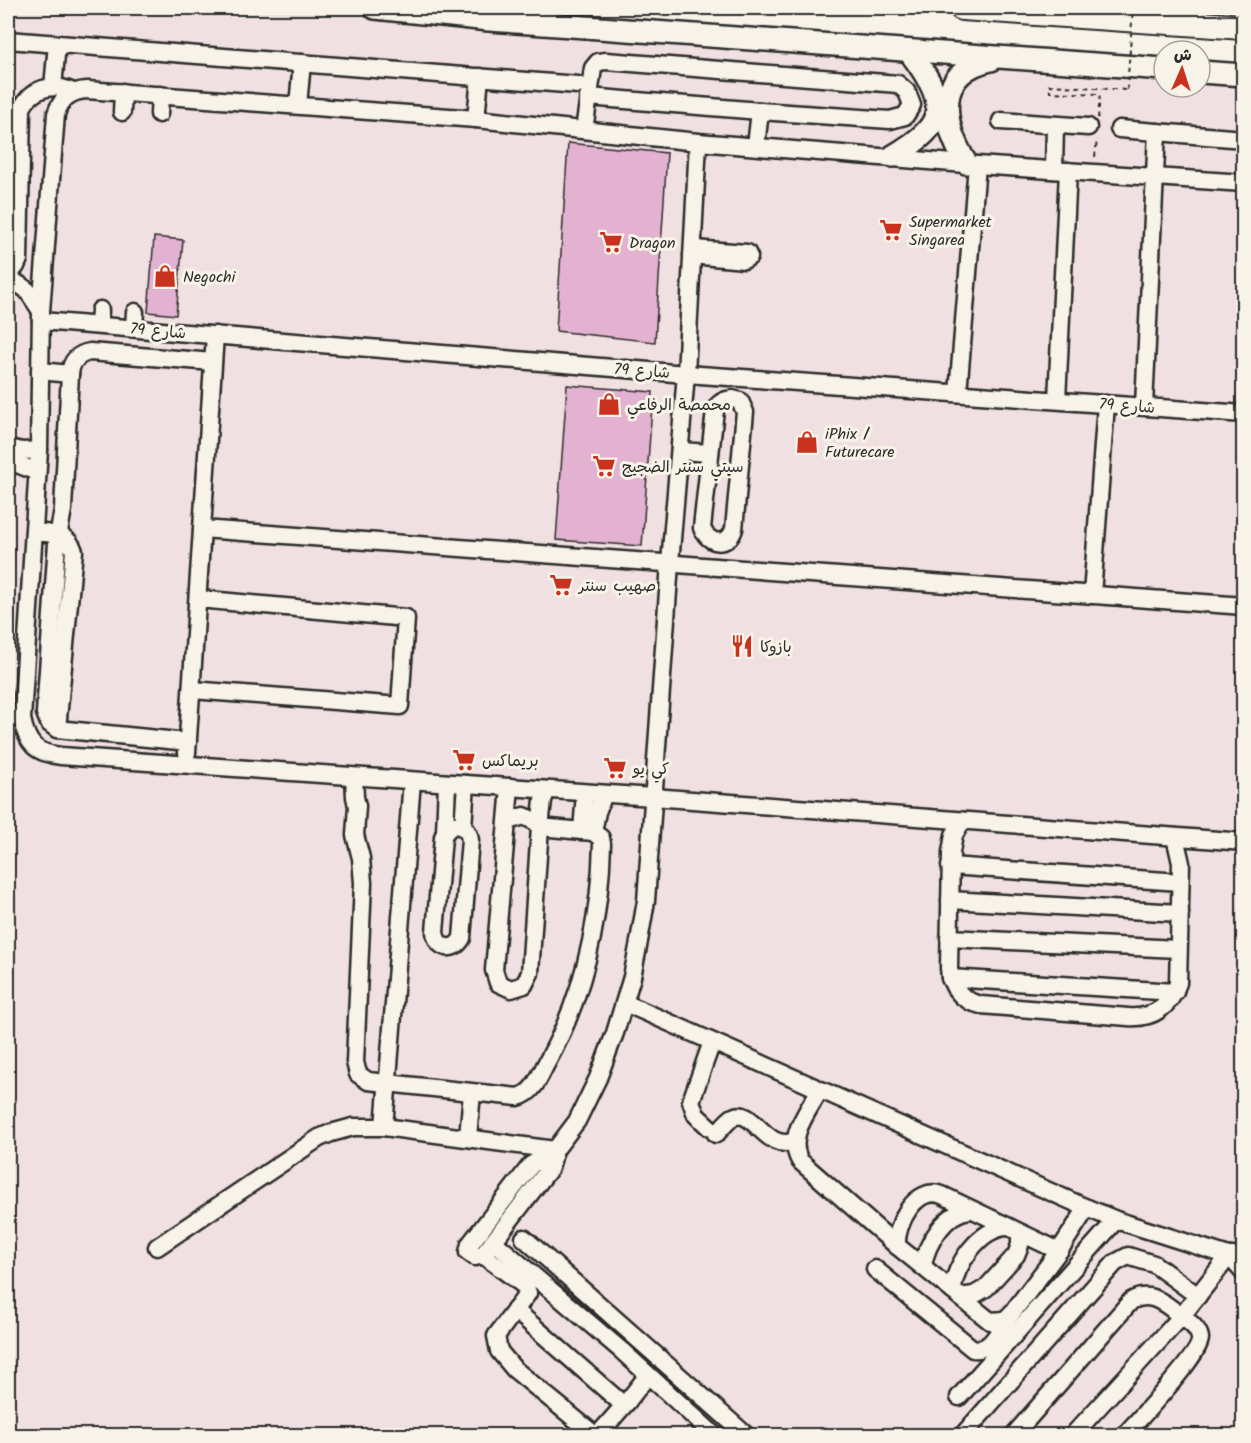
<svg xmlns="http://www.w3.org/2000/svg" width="1251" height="1443" viewBox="0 0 1251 1443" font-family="Kalam,'Playpen Sans Arabic',sans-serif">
	<rect width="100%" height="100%" fill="#f7f3e8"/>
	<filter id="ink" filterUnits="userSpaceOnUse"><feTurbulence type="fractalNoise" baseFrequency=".0167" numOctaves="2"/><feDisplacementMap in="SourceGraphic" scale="12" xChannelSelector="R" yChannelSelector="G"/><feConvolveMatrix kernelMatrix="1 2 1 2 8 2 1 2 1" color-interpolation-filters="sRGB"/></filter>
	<g filter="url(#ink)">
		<polygon fill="#f1e0e1" points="8,8 375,8 1164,69 1164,87 1200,87 1200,72 1243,75 1243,1435 8,1435"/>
		<g fill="#e4b2d1" stroke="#2b2b2b" stroke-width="1.5">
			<polygon points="568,143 667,153 655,342 556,331"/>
			<polygon points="154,237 183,240 176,315 148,312"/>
			<polygon points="567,385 653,392 642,546 556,540"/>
		</g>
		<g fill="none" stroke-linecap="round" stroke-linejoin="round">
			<g stroke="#2b2b2b" stroke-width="21">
				<g id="minor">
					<polyline points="8,40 578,85"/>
					<polyline points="53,87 57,44"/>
					<polyline points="588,97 760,111"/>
					<polyline points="298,105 302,63"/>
					<polyline points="122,112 123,92"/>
					<polyline points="159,114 160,95"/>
					<polyline points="476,119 480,77"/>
					<polyline points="1001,121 1088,127"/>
					<polyline points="1119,129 1244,139"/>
					<polyline points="584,130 593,68 598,62 606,61 898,84 907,92 912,105 905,116 890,120 760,111 756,146"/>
					<polyline points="1054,170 1055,125"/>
					<path d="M 1244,183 L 977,165 L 698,142 L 476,119 L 87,90 C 71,91 61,98 56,114 L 41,311 L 39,450 L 22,719 C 27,744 35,753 61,756 L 653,797 L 1244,842"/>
					<polyline points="692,255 744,260 749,257 747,253 693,249"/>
					<path d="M 8,276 L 16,266 L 19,259 L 22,108 C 32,88 53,82 73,92"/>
					<polyline points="8,277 27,290 41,311"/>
					<polyline points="41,321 686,374 1244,414"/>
					<polyline points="99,325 100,310"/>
					<polyline points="134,328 135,312"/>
					<polyline points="40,371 70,374"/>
					<polyline points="958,393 977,165"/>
					<path d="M 733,399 L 740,401 L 745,412 L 734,529 C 728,548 708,544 702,528 L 715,410 C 719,402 724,400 733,399 Z"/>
					<polyline points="1057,400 1068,171"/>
					<polyline points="1144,406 1157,132"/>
					<polyline points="8,448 23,451 39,450"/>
					<polyline points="680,451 710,453"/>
					<polyline points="8,462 20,465 37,472"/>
					<polyline points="202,529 1244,606"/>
					<path d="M 34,532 C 50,534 68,532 74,551 L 57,729"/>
					<polyline points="1092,595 1106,404"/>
					<polyline points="192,690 400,706 406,618 198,599"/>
					<path d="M 188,742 L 57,729 L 49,723 L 45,713 L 57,543 L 63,509 L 70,374 C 71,361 78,354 90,352 L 213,362"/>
					<polyline points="187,753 215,335"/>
					<path d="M 354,777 L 355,797 L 357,806 L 355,835 L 361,858 L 363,883 L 355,1062 L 358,1074 L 368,1081 L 518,1097 C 534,1093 539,1077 546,1064 C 584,996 600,921 602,844 L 601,838 L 593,832 L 540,827 L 536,822 L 524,816 L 511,820 L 507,825"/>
					<polyline points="510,787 494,970 498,983 511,989 524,985 530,973 540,827 543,800 547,790"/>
					<path d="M 962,821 L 954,835 L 951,852 L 949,968 L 950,978 L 955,988 L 962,996 L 971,1002 L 981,1005 L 1128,1017 C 1153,1019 1170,1007 1178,983 L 1181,863 L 1175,837"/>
					<path d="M 453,825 C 463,825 469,830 470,840 L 462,938 C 454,953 437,949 435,932 L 443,837 L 445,832 Z"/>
					<polyline points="463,827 466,784"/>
					<polyline points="582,831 585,793"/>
					<polyline points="445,832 447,783"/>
					<polyline points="593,832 597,812 604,794"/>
					<polyline points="950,866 1180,882"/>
					<polyline points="950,900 1180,913"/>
					<polyline points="949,938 1178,949"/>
					<polyline points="950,978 1175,992"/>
					<polyline points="625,1003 1087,1208 1116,1220 1229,1256 1244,1256"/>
					<path d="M 819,1091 C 808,1112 786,1137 800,1161 L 897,1246 L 990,1321 L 1005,1320 L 1012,1313 L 1059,1251 L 1087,1208"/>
					<polyline points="384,1127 412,781"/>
					<polyline points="710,1128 696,1115 691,1101 712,1042"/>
					<path d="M 716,1134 C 721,1129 727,1121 733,1117 C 753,1106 766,1153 794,1141"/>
					<polyline points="468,1137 472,1093"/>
					<polyline points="555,1150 531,1165 470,1244 468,1252 475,1257 483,1255 550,1168 555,1150 577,1121 598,1078 615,1033 632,977 638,947 646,901 670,563 686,374 698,142"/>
					<polyline points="524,1238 747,1436"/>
					<polyline points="493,1241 622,1351 715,1436"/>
					<path d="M 897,1246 C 895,1224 916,1185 942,1195 L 1059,1251"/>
					<polyline points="157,1247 319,1138 331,1133 353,1127 384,1127 555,1150"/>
					<polyline points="483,1255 526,1287 528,1293 496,1336 499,1351 514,1369 596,1436"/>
					<polyline points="1229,1256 1244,1273"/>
					<path d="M 923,1266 C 926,1244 946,1211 971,1210"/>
					<path d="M 875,1269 L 973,1349 C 991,1352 1000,1329 1009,1317"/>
					<path d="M 953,1291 C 953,1266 981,1227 1008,1227"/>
					<polyline points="960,1297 974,1295 986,1288 1016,1255 1020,1245 1020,1233"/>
					<polyline points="515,1310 619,1401 627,1402 648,1375"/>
					<polyline points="959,1397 1116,1220"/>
					<polyline points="597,1436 627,1402"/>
					<polyline points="962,1436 1115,1263 1128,1256 1154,1264 1198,1296"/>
					<path d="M 1013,1436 L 1131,1301 C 1146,1292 1159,1299 1172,1309 C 1181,1317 1198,1325 1200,1338 C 1202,1353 1137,1421 1124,1436"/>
					<polyline points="1072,1436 1181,1317 1229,1256"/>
				</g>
			</g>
			<g stroke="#2b2b2b" stroke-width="26">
				<g id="major">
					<polyline points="375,8 489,20 1164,69"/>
					<polyline points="1200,72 1244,75"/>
					<path d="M 893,156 C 952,122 946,101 909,51"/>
					<path d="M 966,163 C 942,123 933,72 991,60"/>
				</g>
			</g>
			<g stroke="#2b2b2b" stroke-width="28">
				<polyline id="highway" points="962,8 1244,27"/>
			</g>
			<g stroke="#2b2b2b" stroke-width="2" stroke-dasharray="4.5 4.5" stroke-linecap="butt">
				<polyline points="1098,118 1100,94 1050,92 1049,85 1127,90"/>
				<polyline points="1095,157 1097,139"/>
			</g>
			<use href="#minor" stroke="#f7f3e8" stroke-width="16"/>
			<use href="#major" stroke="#f7f3e8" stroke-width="21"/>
			<use href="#highway" stroke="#f7f3e8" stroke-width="24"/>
			<polyline stroke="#2b2b2b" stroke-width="2" stroke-dasharray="4.5 4.5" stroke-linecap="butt" points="1127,90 1133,8"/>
		</g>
	</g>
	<defs>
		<g id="supermarket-bare" transform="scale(1.8)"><path d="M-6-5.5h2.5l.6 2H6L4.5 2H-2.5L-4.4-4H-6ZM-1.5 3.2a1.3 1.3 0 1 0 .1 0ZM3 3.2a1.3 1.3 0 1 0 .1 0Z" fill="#c8321e" stroke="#f7f3e8" stroke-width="2.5" paint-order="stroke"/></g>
		<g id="shop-bare" transform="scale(1.8)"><path d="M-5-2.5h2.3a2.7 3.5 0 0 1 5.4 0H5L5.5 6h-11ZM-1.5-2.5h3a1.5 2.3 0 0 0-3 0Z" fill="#c8321e" stroke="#f7f3e8" stroke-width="2.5" paint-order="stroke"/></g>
		<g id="restaurant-bare" transform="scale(1.8)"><path d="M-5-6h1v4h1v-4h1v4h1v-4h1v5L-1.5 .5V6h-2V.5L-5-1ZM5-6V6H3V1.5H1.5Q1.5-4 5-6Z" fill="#c8321e" stroke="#f7f3e8" stroke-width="2.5" paint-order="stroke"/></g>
	</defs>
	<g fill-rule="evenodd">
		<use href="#supermarket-bare" x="891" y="230"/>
		<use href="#supermarket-bare" x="611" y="242"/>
		<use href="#shop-bare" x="165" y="276"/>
		<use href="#shop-bare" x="609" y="404"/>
		<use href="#shop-bare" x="807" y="442"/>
		<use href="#supermarket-bare" x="604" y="466"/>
		<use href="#supermarket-bare" x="561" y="585"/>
		<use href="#restaurant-bare" x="742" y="646"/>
		<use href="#supermarket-bare" x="464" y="760"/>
		<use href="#supermarket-bare" x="615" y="768"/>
	</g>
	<g text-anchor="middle" stroke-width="6" stroke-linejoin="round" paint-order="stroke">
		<g font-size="16" fill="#2b2b2b" stroke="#f7f3e8" text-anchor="start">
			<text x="909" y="227">Supermarket<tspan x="909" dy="18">Singarea</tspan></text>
			<text x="629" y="248">Dragon</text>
			<text x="183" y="282">Negochi</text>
			<text x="627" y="410">محمصة الرفاعي</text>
			<text x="825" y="439">iPhix /<tspan x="825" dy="18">Futurecare</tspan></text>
			<text x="622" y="472">سيتي سنتر الضجيج</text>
			<text x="579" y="591">صهيب سنتر</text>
			<text x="760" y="652">بازوكا</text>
			<text x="482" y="766">بريماكس</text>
			<text x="633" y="774">كي يو</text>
		</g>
		<g font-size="16" fill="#2b2b2b" stroke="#f7f3e8">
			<text transform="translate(158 330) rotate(5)" y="6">شارع 79</text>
			<text transform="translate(642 370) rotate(4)" y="6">شارع 79</text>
			<text transform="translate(1127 405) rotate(4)" y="6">شارع 79</text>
		</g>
	</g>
	<rect width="1251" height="1443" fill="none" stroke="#f7f3e8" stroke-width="30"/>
	<rect x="15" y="15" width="1221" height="1413" fill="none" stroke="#2b2b2b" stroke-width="2" filter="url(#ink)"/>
	<g transform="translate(1182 69) rotate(3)"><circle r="28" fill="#f7f3e8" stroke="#a5a39c" stroke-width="1.5"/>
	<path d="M0-4.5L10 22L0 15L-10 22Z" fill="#c8321e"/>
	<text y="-9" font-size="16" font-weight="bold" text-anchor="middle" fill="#2b2b2b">ش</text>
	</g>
</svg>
